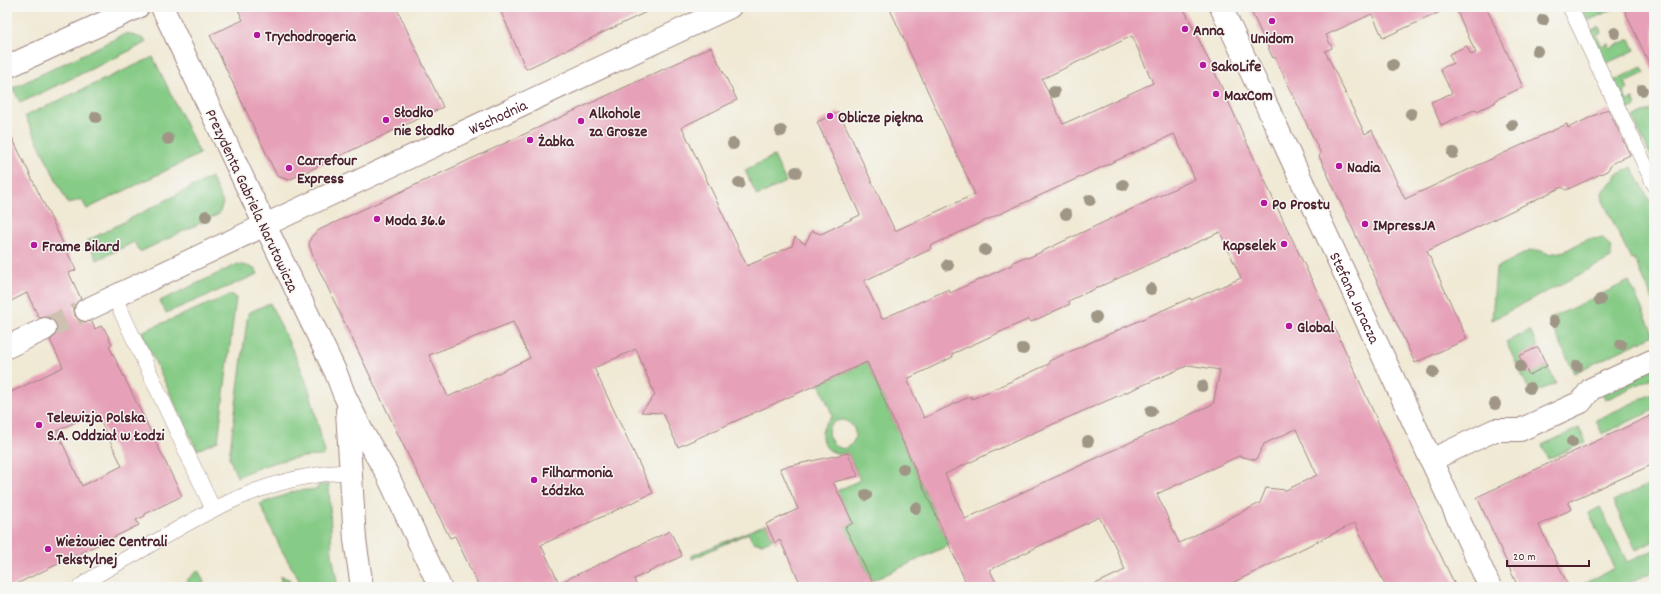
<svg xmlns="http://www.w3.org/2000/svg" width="1661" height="594" viewBox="0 0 1661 594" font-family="Dekko,sans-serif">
	<rect width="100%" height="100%" fill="#f6f6f2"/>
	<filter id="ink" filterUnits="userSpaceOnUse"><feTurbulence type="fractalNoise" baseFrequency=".025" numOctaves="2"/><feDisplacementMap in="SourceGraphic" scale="8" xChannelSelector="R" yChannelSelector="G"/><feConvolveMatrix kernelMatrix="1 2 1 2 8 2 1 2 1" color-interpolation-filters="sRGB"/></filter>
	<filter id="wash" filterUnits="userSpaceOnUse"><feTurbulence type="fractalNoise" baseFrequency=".012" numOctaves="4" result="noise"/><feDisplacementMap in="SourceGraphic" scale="16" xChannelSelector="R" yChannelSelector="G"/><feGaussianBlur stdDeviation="0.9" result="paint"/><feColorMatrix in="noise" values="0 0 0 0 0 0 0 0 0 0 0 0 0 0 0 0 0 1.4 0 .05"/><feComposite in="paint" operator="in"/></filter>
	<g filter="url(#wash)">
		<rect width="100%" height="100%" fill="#f0e9d4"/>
		<g fill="#86cb86" stroke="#687558" fill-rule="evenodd">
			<polygon points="1581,7 1615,7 1615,8 1588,21"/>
			<polygon points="1600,27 1602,32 1596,35 1602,46 1608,43 1610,48 1630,39 1635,50 1605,64 1590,32"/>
			<polygon points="127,33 144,39 146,43 20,103 13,88"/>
			<polygon points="153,57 200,154 87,209 81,199 68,204 25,116"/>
			<polygon points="1642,67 1645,73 1625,82 1628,89 1623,92 1627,101 1633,99 1636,106 1627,110 1613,81"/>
			<polygon points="1654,108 1654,163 1633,118"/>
			<polygon points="774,156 786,182 757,196 745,170"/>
			<polygon points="1632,167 1654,209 1654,302 1634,258 1631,259 1603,201 1602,192 1607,186 1615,181 1616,175"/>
			<polygon points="211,177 223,203 219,214 140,252 134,242 97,260 87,241"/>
			<polygon points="1603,238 1611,248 1611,258 1492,320 1496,268 1529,251 1538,250 1549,254 1565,251 1587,239"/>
			<polygon points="238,264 255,268 258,274 166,313 160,301"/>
			<polygon points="1629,281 1654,335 1574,373 1549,319"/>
			<polygon points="230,295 233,295 236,298 218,441 197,450 141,332"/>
			<path d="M 270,303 L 302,370 L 311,396 L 325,453 L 322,456 C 291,456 264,464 237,477 L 229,457 L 248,313 Z"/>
			<polygon points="1530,330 1538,347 1520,356 1528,374 1547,366 1556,383 1531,394 1506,342"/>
			<path d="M 867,362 L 949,545 L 872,581 L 856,549 L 839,530 L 853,522 L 837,491 L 860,480 L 848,453 C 822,458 813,431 833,416 L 819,384 ZM 844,420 C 852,423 858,431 854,440 C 841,467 809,421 844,420 Z"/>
			<polygon points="1654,365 1654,377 1605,400 1600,389"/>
			<polygon points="1654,393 1654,410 1602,434 1596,420"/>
			<polygon points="1579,428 1586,442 1548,459 1542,445"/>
			<polygon points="1654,482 1654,541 1636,550 1613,501"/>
			<polygon points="318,485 329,485 332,554 338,587 303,587 281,549 260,504 296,491 318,489"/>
			<polygon points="1600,507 1627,562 1654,550 1654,571 1621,587 1577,587 1615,568 1589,513"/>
			<polygon points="766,524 773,539 762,544 753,542 748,533 692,559 691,556"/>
			<polygon points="198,570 204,582 203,587 180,587"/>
			<polygon points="280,576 289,579 293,587 282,587"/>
		</g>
		<g id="blocks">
			<g fill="#e6a1b8" fill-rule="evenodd">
				<polygon points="237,7 396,7 443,107 289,180 277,176 210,35 243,20"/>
				<polygon points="499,7 657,7 526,69"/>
				<path d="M 889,7 L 1183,7 L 1226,96 L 1242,132 L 1257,165 L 1258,165 L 1274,201 L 1346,352 L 1405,481 L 1456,587 L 1386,587 L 1355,523 L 1224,587 L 1089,587 L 1125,570 L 1114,544 L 1099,517 L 990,570 L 998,587 L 968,587 L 867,362 L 678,447 L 663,413 L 641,412 L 655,395 L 636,349 L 594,368 L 653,493 L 541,545 L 559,583 L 670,531 L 682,556 L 634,579 L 637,587 L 479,587 L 455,536 L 450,538 L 408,455 L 314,259 L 309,244 L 311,237 L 319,230 L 711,47 L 737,100 L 682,127 L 747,266 L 792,246 L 795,237 L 805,244 L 812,231 L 821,234 L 860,215 L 817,122 L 839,112 L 895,231 L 975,194 ZM 1132,36 L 1153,83 L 1063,124 L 1042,79 ZM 1174,134 L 1195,179 L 1028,258 L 1025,257 L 1013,262 L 1012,265 L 950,293 L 949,289 L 882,319 L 864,281 L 931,249 L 930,246 ZM 1220,232 L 1241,278 L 1191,300 L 1190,298 L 1087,344 L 1049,361 L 1049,364 L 972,399 L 971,396 L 924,418 L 907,379 L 953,357 L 952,354 L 1029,319 L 1031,322 L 1070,304 L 1068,301 ZM 513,322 L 530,358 L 448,397 L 429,355 ZM 1189,365 L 1220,370 L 1213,404 L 965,519 L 945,474 L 1035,432 ZM 1296,429 L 1317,475 L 1286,490 L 1266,488 L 1260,503 L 1179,543 L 1157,494 L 1239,456 L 1256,460 L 1264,444 Z"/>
				<polygon points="1249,7 1451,7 1383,38 1372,14 1326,35 1332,48 1325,51 1365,134 1372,130 1405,199 1567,124 1568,128 1608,109 1630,155 1613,163 1607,171 1566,190 1562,187 1427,251 1467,339 1415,363 1319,156 1321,154 1275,57 1273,58"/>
				<polygon points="1455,7 1486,7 1523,87 1495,100 1496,102 1477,111 1476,109 1441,125 1431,102 1452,93 1440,69 1453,63 1449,54 1467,46 1471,55 1476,53"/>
				<polygon points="1623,7 1654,7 1654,74"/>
				<path d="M 7,127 L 76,270 L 69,273 L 81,299 L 76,303 L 74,309 L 75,316 L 79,320 L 85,322 L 92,321 L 95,329 L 101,326 L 102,328 L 104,328 L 112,344 L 109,346 L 182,496 L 145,514 L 145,516 L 136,520 L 139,525 L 10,587 L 7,587 L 7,394 L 63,367 L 50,340 L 55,336 L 57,330 L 56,324 L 52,319 L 46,317 L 39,318 L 27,293 L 7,303 ZM 96,412 L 122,466 L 82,486 L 57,431 Z"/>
				<polygon points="1538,347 1547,366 1529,375 1519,356"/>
				<polygon points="1654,414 1654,464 1568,502 1572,509 1539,525 1569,587 1518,587 1477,497"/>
				<polygon points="848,453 858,476 833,482 853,523 845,527 872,581 860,587 802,587 780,540 775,543 766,524 798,509 780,468"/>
			</g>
		</g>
	</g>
	<g filter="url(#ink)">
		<use href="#blocks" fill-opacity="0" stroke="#9d8480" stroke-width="1"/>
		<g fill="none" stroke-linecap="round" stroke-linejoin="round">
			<polyline stroke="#cfc1b2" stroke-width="22" stroke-dasharray="22 11" stroke-linecap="butt" points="45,329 86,310"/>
			<g stroke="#9d8480" stroke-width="16">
				<g id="service">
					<polyline points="1570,7 1654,184"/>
					<polyline points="114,296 213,509"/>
					<path d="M 80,587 C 95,574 121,562 138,552 C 206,512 270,473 352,472"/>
				</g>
			</g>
			<g stroke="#9d8480" stroke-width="24">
				<polyline id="pedestrian" points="1431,460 1495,430 1520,430 1581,402 1591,389 1654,360"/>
			</g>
			<g stroke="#9d8480" stroke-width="24">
				<g id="minor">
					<polyline points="7,67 138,7"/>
					<polyline points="86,310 265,225 162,7"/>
					<polyline points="7,347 45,329"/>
				</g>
			</g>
			<g stroke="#9d8480" stroke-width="24">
				<g id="tertiary">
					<path id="s1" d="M 1221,7 L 1490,587"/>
					<polyline points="347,411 355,540 362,587"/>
					<path id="s2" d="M 440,587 L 386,472 L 363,433 L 344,394 L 336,373 L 265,225 L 730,7"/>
				</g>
			</g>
			<use href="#service" stroke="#fff" stroke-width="15"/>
			<use href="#pedestrian" stroke="#fff" stroke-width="22"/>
			<use href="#minor" stroke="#fff" stroke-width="22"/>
			<use href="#tertiary" stroke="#fff" stroke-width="22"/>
		</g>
		<g fill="#9f9686">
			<circle cx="1543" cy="20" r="6"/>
			<circle cx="1615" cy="33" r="6"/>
			<circle cx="1537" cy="51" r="6"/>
			<circle cx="1393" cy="65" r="6"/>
			<circle cx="1642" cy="90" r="6"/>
			<circle cx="1054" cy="92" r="6"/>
			<circle cx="1411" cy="114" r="6"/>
			<circle cx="96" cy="117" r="6"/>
			<circle cx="1512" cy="125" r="6"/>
			<circle cx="781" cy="131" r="6"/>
			<circle cx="168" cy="139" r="6"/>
			<circle cx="733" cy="144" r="6"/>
			<circle cx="1453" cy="153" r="6"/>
			<circle cx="796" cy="172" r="6"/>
			<circle cx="739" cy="183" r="6"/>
			<circle cx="1123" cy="185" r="6"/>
			<circle cx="1090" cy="200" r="6"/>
			<circle cx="1066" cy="214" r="6"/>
			<circle cx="206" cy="216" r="6"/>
			<circle cx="985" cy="250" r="6"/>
			<circle cx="948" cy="265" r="6"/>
			<circle cx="1151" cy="289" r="6"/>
			<circle cx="1600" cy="300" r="6"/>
			<circle cx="1096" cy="317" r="6"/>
			<circle cx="1554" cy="321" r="6"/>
			<circle cx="1621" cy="345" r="6"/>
			<circle cx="1023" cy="349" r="6"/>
			<circle cx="1520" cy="366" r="6"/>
			<circle cx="1577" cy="366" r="6"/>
			<circle cx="1433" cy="372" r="6"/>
			<circle cx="1202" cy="386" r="6"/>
			<circle cx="1530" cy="388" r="6"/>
			<circle cx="1495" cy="404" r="6"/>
			<circle cx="1151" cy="411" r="6"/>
			<circle cx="1088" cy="441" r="6"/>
			<circle cx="1572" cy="442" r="6"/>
			<circle cx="903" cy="469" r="6"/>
			<circle cx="866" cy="495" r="6"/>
			<circle cx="916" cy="508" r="6"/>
		</g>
	</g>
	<g fill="#b5179e" stroke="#f6f6f2" stroke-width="1.5">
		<circle cx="1272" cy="21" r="4"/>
		<circle cx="1185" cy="29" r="4"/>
		<circle cx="257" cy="35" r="4"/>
		<circle cx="1203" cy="65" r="4"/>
		<circle cx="1216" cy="94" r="4"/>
		<circle cx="830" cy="116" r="4"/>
		<circle cx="386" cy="120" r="4"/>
		<circle cx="581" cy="121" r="4"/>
		<circle cx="530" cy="140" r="4"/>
		<circle cx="1339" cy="166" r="4"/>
		<circle cx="289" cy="168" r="4"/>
		<circle cx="1264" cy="203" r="4"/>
		<circle cx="377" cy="219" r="4"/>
		<circle cx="1365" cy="224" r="4"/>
		<circle cx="1284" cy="244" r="4"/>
		<circle cx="34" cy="245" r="4"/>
		<circle cx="1289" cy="326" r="4"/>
		<circle cx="39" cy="425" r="4"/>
		<circle cx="534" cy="480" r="4"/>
		<circle cx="48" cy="549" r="4"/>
	</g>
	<g text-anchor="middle" stroke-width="3" stroke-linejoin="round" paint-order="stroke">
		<g font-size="16" font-weight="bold" fill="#4a1f2b" stroke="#f6f6f2" text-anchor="start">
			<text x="1193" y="35">Anna</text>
			<text x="265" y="41">Trychodrogeria</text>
			<text x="1272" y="43" text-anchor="middle">Unidom</text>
			<text x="1211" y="71">SakoLife</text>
			<text x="1224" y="100">MaxCom</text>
			<text x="394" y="117">Słodko<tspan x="394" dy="18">nie Słodko</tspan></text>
			<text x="589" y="118">Alkohole<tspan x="589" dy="18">za Grosze</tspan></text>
			<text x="838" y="122">Oblicze piękna</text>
			<text x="538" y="146">Żabka</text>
			<text x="297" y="165">Carrefour<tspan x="297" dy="18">Express</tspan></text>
			<text x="1347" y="172">Nadia</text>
			<text x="1272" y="209">Po Prostu</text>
			<text x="385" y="225">Moda 36.6</text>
			<text x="1373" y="230">IMpressJA</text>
			<text x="1276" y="250" text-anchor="end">Kapselek</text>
			<text x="42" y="251">Frame Bilard</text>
			<text x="1297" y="332">Global</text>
			<text x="47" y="422">Telewizja Polska<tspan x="47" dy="18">S.A. Oddział w Łodzi</tspan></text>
			<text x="542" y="477">Filharmonia<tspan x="542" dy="18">Łódzka</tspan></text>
			<text x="56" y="546">Wieżowiec Centrali<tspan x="56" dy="18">Tekstylnej</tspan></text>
		</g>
		<g font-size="16" fill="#4a1f2b" stroke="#f6f6f2">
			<text dy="6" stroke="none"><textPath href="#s2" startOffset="659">Wschodnia</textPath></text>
			<text transform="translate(253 200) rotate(65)" y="6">Prezydenta Gabriela Narutowicza</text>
			<text dy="6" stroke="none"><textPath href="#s1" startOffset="320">Stefana Jaracza</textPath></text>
		</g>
	</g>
	<rect width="1661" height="594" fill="none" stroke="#f6f6f2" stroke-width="24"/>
	<path d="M1507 560v6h82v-6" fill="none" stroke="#4a1f2b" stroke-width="2"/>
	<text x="1513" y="560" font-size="12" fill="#4a1f2b" stroke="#f6f6f2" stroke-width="3" paint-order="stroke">20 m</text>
</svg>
